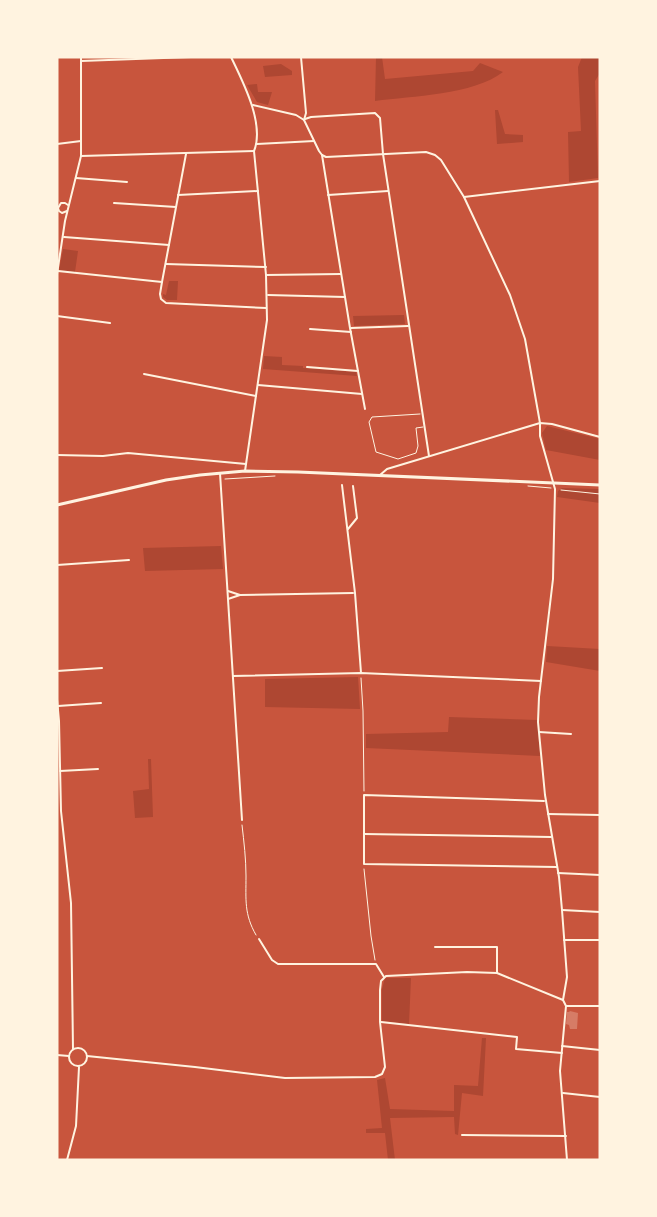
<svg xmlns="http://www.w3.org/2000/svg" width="657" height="1217" viewBox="0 0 657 1217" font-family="'Roboto Condensed',sans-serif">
	<rect width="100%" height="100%" fill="#c8553d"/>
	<g fill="#ae4732">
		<path d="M 376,57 L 382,57 L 385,79 L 473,71 L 480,63 L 503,72 C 473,95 412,96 375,101 Z"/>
		<polygon points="582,57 600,57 600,73 595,81 598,178 569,182 568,132 581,131 578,67"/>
		<polygon points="281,64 292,71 292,75 265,77 263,66"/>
		<polygon points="257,84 258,92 272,92 268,105 257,102 247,85"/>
		<polygon points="495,110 498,110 505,134 523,135 523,142 497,144"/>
		<polygon points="63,249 78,251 75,272 59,270"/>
		<polygon points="169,281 178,281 177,300 167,300 163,297 163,294 166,295"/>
		<polygon points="404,315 405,324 354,326 353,316"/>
		<polygon points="264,356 282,357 282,365 303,366 303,368 356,372 357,376 263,369"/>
		<polygon points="547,426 600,439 600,460 546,450 542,433"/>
		<polygon points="562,488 600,489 600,503 557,497 558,491"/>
		<polygon points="221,546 223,569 145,571 143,548"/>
		<polygon points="547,646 600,649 600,671 546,662"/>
		<polygon points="358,677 360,709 265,707 265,679"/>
		<polygon points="449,717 537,720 540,756 366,748 366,734 448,732"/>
		<polygon points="148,759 151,759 153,817 135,818 133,791 149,789"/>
		<polygon points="385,978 411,978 409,1024 382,1021 382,989"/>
		<polygon points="482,1038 486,1038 483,1096 462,1093 458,1135 455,1134 454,1117 390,1118 395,1160 388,1160 385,1133 366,1133 366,1129 382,1128 377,1080 385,1078 390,1109 454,1111 454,1085 478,1086"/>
	</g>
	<polygon fill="#d67c66" points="570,1011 578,1013 577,1029 570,1029 569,1025 566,1024 567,1012 569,1012"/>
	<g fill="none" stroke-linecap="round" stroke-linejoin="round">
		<g stroke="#fff3e0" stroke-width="1">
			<polyline points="225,479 275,476"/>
			<polyline points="528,486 551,488"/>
			<polyline points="561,490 600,494"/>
			<polyline points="361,678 363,711 364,791"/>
			<path d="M 242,825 C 244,842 246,859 246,876 C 246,900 244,914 256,935"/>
			<polyline points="364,869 371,936 375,960"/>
		</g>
		<polyline stroke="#fff3e0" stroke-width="1" points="420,414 372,417 369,422 376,452 398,459 416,453 418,446 416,428 423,427"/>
		<g stroke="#fff3e0" stroke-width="2">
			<path d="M 231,57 C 243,82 265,124 254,151 L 266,275 L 267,320 L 245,471"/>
			<polyline points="301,57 306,113 304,120"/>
			<polyline points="81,61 191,57"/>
			<polyline points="253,105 296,115 304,120 319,151 322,155 326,157 426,152 435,155 441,160 464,197 510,295 525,339 540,423 540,436 555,489 553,579 539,697 538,722 545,795 559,877 562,910 567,977 563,1000 566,1006 560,1071 567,1160"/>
			<polyline points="305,119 311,117 375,113 380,118 383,154 429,456"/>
			<polyline points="57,144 81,141"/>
			<polyline points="257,144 314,141"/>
			<polyline points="186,154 162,282 160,294 161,299 166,303 266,308"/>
			<polyline points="322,155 350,328 365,409"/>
			<polyline points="81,156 254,151"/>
			<polyline points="76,178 127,182"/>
			<polyline points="178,195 258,191"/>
			<polyline points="328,195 388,191"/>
			<polyline points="464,197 600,181"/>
			<polyline points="114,203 176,207"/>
			<polyline points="67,211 62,213 59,211 58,208 61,203 65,203 68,205"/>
			<polyline points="64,237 169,245"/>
			<polyline points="166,264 266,267"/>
			<polyline points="58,271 162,282"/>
			<polyline points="57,274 65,221 81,156 81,57"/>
			<polyline points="266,275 341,274"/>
			<polyline points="268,295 345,297"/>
			<polyline points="57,316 110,323"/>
			<polyline points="351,328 408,326"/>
			<polyline points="310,329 351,332"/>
			<polyline points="307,367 358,371"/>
			<polyline points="144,374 256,396"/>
			<polyline points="258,385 362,394"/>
			<polyline points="57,455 103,456 128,453 246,464"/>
			<polyline points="220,473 242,820"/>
			<polyline points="380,475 387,469 540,423 552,424 600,437"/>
			<polyline points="342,485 355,593 361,673"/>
			<polyline points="348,529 357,518 353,486"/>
			<polyline points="57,565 129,560"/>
			<polyline points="228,591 240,595"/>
			<polyline points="228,599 240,595 353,593"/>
			<polyline points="57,671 102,668"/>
			<polyline points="233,676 361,673 541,681"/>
			<polyline points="57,699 59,721 61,811 71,903 73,1049"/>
			<polyline points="58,706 101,703"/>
			<polyline points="539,732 571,734"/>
			<polyline points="60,771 98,769"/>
			<polyline points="544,801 364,795 364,864 557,867"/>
			<polyline points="548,814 600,815"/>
			<polyline points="364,834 551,837"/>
			<polyline points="558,873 600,875"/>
			<polyline points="562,910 600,912"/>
			<polyline points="259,939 272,960 278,964 376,964 384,977"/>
			<polyline points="564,940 600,940"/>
			<polyline points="435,947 497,947 497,973"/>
			<polyline points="566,1006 600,1006"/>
			<polyline points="381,1022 517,1037 516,1049 562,1053"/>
			<polyline points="562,1046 600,1050"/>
			<circle cx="78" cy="1057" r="9"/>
			<polyline points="57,1055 69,1056"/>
			<polyline points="87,1056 195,1067 285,1078 375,1077 382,1074 385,1067 380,1022 380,990 381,981 386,976 467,972 497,973 563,1000"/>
			<polyline points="563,1093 600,1097"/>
			<polyline points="462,1135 566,1136"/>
			<polyline points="67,1160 76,1126 79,1067"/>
		</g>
		<polyline stroke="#fff3e0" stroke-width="3" points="57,505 166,480 200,475 245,471 298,472 600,485"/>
	</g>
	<rect width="657" height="1217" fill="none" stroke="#fff3e0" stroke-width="117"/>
</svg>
